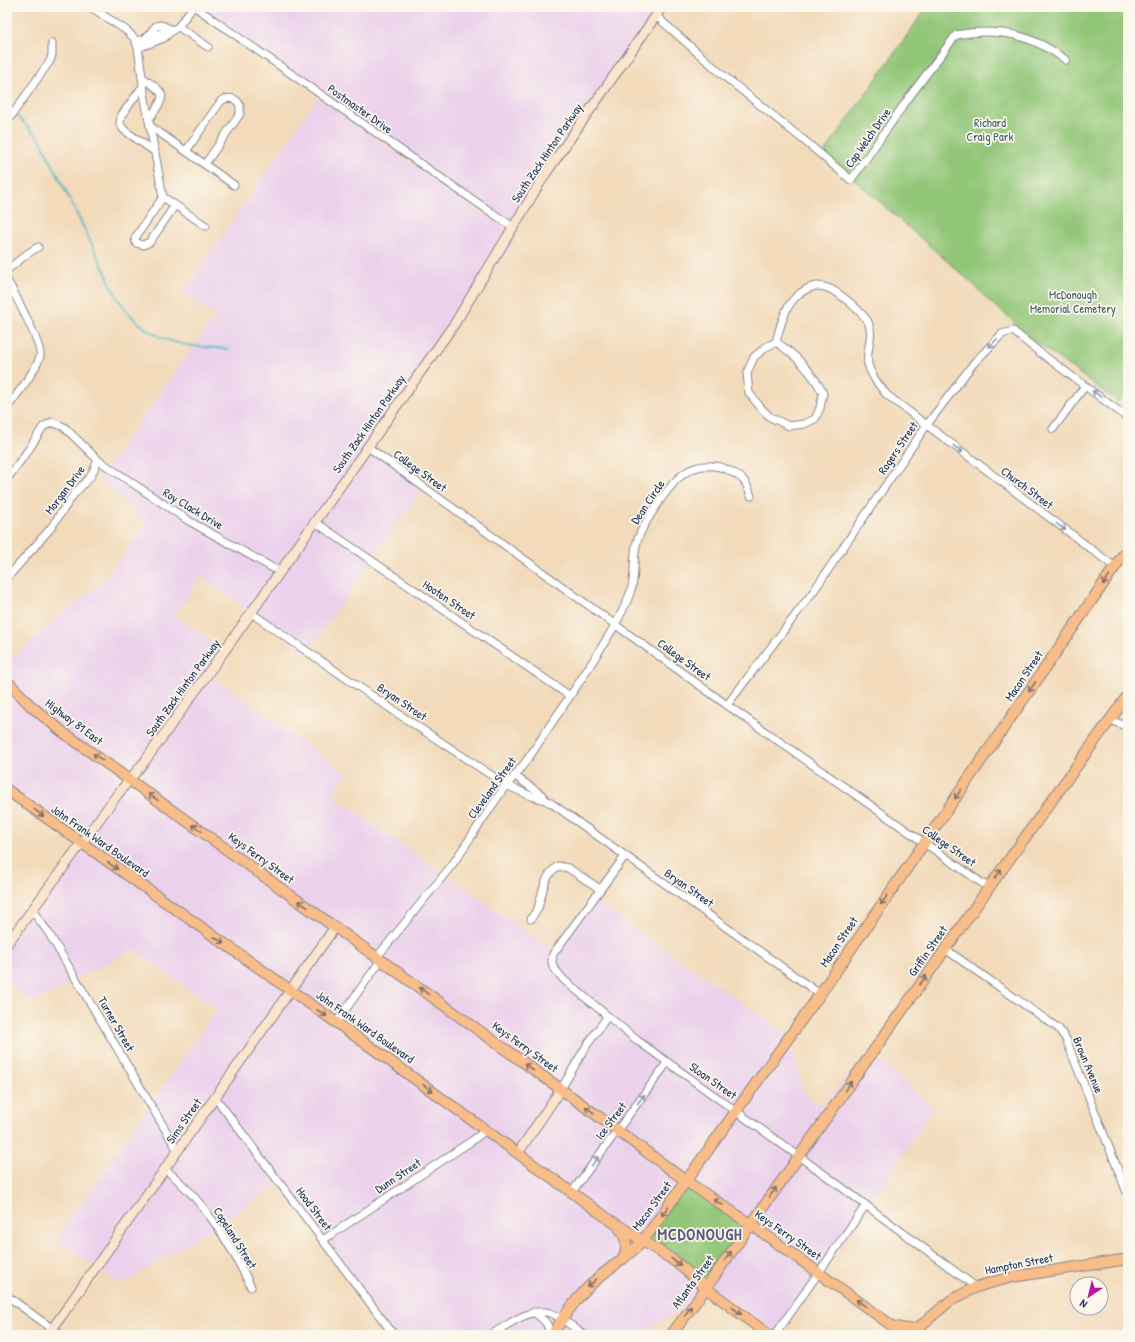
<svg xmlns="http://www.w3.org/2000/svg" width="1135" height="1342" viewBox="0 0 1135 1342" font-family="'Patrick Hand',sans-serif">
	<rect width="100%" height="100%" fill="#fbf7ec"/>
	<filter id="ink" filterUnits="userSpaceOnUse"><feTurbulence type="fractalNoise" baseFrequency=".025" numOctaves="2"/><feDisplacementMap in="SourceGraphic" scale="8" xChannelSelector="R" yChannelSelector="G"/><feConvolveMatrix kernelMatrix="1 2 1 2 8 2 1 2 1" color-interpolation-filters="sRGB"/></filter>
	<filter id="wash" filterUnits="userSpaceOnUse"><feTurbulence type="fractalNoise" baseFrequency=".012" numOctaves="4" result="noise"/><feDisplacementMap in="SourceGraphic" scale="16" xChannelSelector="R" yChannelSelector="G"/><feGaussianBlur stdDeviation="0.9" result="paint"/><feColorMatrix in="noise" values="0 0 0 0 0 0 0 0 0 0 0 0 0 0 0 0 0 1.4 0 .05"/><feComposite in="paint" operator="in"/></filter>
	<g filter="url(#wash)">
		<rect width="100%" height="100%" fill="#f2daba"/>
		<g fill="#ebd1ec">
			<polygon points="196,7 662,7 513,227"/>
			<polygon points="318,97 517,237 372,451 424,486 307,653 201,576 175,615 220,648 205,671 347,774 332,795 554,951 592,899 789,1035 804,1094 822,1106 871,1051 934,1108 781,1335 778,1335 717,1290 635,1335 394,1335 283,1182 122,1285 56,1239 217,1009 132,949 35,1002 7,983 7,945 80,847 7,797 7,663 67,609 107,577 147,524 99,478 216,316 182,294"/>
		</g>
		<g fill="#91c677" stroke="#567a6a">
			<path d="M 927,7 L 1128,7 L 1128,390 L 1118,402 L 1021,331 C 1012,318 1001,311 989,301 C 984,296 979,290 974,285 L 824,153 Z"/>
			<polygon points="686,1181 750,1224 706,1288 643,1241"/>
		</g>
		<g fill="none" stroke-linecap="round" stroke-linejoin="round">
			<g stroke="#4ab7c5" stroke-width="2">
				<polyline points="7,107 12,111"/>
				<path d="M 15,114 L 40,139 L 106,273 C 118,309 144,336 182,344 C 197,347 213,348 228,349"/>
			</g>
		</g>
	</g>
	<g filter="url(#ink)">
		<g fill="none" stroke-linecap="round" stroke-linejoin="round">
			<g stroke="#86848c" stroke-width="9">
				<g id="minor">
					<polyline points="91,7 127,31 134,38 138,47 145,99 163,197 206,226"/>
					<polyline points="195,7 444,180 513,227"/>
					<path d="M 656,16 L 724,76 L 806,142 L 851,180 L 910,96 L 956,35 C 999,27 1031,34 1066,60"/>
					<polyline points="179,27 208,47"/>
					<polyline points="146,38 156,26 161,25 173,30"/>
					<polyline points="136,42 163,32 177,28 193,7"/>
					<polyline points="138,48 164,38 173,30"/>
					<path d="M 142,77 C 167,95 167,94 149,119"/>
					<polyline points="143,86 121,116 120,124 124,130 155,152"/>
					<polyline points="7,122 50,61 52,55 52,43"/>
					<polyline points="150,126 234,185"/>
					<path d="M 186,151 L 221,101 C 229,96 237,98 240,106 L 240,114 L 205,164"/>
					<polyline points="163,197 135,238 136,243 143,245 150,242 175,205"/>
					<polyline points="7,270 27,254 38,247"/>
					<path d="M 7,280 C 14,293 42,344 40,356 C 38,368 15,397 7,408"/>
					<path d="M 776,342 C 779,330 782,318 788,307 C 793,298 805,287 817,286 C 827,286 837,292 844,298 C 850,302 865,316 868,322 C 875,336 865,350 868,364 C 871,376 879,385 887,395 L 1115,567"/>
					<path d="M 776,342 C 796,355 812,372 823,393 L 820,408 L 815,419 L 804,424 L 789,426 L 770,417 L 761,408 L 749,393 L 747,373 L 754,357 L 766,347 Z"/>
					<polyline points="1053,429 1085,386"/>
					<polyline points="368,447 727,705 989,888"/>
					<polyline points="98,460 189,521 280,572"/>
					<polyline points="7,479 29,449 43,427 52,422 64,427 98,460 91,476 74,494 50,529 7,578"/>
					<polyline points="315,522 570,696"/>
					<polyline points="251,613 400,715 506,785 531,796 545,800 551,803 820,994"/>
					<polyline points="727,705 813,592 926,426 973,364 1002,334 1013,331 1038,351 1128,418"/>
					<polyline points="1110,720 1128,727"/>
					<polyline points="515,776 542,795 545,799"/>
					<polyline points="625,856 553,954 552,962 553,967 564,980 638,1041 832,1180 976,1287"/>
					<polyline points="32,910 48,932 63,957 178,1151"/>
					<path d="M 531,919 C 533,915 536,912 538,908 C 543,893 543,876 558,866 L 568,868 L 600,889"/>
					<polyline points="945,949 1058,1028 1066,1039 1071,1052 1128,1195"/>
					<path d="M 377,957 L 452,865 L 506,785 C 524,767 537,745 551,724 C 573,692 595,659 615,625 C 622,612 631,596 633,581 C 635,568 633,555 637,542 C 641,526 669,485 682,475 C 691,468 702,465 713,466 C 722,466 739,474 745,482 C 747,485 749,491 751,496"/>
					<polyline points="336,1023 381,960"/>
					<polyline points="561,1089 587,1045 607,1017"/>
					<polyline points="215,1097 394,1335"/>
					<path d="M 165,1169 C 204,1200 230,1243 251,1287"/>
					<polyline points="572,1192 667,1063"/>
					<polyline points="323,1240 473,1140 486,1130"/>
					<polyline points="7,1296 61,1335"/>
					<path d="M 534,1312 C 542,1319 550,1323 549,1335"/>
					<path d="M 490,1335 C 507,1326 529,1307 550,1313 C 562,1317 574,1328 584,1335"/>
					<polyline points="775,1335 866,1205"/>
				</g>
			</g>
			<g stroke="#86848c" stroke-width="11">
				<g id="secondary">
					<polyline points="7,944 117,795 145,761 232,640 455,323 546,173 662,7"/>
					<polyline points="518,1153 561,1089"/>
					<polyline points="48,1335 335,927"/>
				</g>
			</g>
			<g stroke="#86848c" stroke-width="12">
				<g id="primary">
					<polyline points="7,681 31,706 64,733 576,1100 686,1181 756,1228 905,1335"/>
					<polyline points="7,790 368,1045 610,1220 676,1262 706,1288 769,1335"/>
					<path d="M 618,1226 C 626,1237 629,1246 623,1259"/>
					<path d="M 897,1327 C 905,1329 911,1330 919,1327 L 950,1301 L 976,1287 L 1012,1277 L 1128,1259"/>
					<path d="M 552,1335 C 565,1315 578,1295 596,1280 C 611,1266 629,1256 643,1241 L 820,994 L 1128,548"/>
					<polyline points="671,1335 706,1288 995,879 1128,695"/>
				</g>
			</g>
			<use href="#minor" stroke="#fff" stroke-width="7"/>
			<use href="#secondary" stroke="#fce5cf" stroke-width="9"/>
			<use href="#primary" stroke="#f8bd88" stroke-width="10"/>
		</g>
		<defs><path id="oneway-shaft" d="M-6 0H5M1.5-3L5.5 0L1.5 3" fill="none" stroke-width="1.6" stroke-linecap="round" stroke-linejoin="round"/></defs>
		<g stroke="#8d97ae">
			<use href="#oneway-shaft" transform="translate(993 343) rotate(136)"/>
			<use href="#oneway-shaft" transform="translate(1097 394) rotate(-143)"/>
			<use href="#oneway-shaft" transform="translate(958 449) rotate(37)"/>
			<use href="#oneway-shaft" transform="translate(1061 527) rotate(37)"/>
			<use href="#oneway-shaft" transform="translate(641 1099) rotate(-52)"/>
			<use href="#oneway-shaft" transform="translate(595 1161) rotate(-54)"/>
		</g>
		<g stroke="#7e6f71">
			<use href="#oneway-shaft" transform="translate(1106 580) rotate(125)"/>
			<use href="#oneway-shaft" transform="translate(1032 687) rotate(124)"/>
			<use href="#oneway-shaft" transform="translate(98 757) rotate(-144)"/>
			<use href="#oneway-shaft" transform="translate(958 794) rotate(125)"/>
			<use href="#oneway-shaft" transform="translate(153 797) rotate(-145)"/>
			<use href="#oneway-shaft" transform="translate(39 813) rotate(36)"/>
			<use href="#oneway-shaft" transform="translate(197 828) rotate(-144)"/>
			<use href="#oneway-shaft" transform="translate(113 866) rotate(35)"/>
			<use href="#oneway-shaft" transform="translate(998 874) rotate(-54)"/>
			<use href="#oneway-shaft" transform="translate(884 900) rotate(125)"/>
			<use href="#oneway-shaft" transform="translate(303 904) rotate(-144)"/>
			<use href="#oneway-shaft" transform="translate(219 940) rotate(35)"/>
			<use href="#oneway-shaft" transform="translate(923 980) rotate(-54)"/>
			<use href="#oneway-shaft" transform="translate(424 991) rotate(-144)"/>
			<use href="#oneway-shaft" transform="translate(322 1013) rotate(35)"/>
			<use href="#oneway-shaft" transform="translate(529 1067) rotate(-144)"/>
			<use href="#oneway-shaft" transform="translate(848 1086) rotate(-55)"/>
			<use href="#oneway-shaft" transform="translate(428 1088) rotate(35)"/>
			<use href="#oneway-shaft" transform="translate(590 1110) rotate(-144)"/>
			<use href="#oneway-shaft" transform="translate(773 1192) rotate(-55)"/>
			<use href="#oneway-shaft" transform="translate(718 1202) rotate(-146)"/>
			<use href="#oneway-shaft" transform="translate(665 1211) rotate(126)"/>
			<use href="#oneway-shaft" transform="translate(728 1256) rotate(-56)"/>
			<use href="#oneway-shaft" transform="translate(676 1262) rotate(37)"/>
			<use href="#oneway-shaft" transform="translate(592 1283) rotate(139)"/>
			<use href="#oneway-shaft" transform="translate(861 1303) rotate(-144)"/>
			<use href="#oneway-shaft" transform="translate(688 1311) rotate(-54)"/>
			<use href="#oneway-shaft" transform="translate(737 1311) rotate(37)"/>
		</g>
	</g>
	<g text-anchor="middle" stroke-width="3.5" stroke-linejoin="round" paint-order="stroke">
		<g font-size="12" fill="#1b2f5e" stroke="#fbf7ec">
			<text transform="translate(360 109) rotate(35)" y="4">Postmaster Drive</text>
			<text transform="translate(868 138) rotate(-55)" y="4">Cap Welch Drive</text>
			<text transform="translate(547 153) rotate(-56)" y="4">South Zack Hinton Parkway</text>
			<text transform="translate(369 424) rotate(-55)" y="4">South Zack Hinton Parkway</text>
			<text transform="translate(898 448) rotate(-56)" y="4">Rogers Street</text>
			<text transform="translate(420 471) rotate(36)" y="4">College Street</text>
			<text transform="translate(1027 488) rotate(37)" y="4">Church Street</text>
			<text transform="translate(65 490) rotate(-53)" y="4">Morgan Drive</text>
			<text transform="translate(648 502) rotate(-56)" y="4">Dean Circle</text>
			<text transform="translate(193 509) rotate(31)" y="4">Roy Clack Drive</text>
			<text transform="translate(449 600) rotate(34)" y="4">Hooten Street</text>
			<text transform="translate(684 660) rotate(36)" y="4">College Street</text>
			<text transform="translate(1024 676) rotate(-56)" y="4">Macon Street</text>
			<text transform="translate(183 688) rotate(-54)" y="4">South Zack Hinton Parkway</text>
			<text transform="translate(402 702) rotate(34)" y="4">Bryan Street</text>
			<text transform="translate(74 722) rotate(37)" y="4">Highway 81 East</text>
			<text transform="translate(492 788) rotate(-54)" y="4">Cleveland Street</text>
			<text transform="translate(100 841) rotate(35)" y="4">John Frank Ward Boulevard</text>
			<text transform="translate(949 846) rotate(35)" y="4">College Street</text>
			<text transform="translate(261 858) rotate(36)" y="4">Keys Ferry Street</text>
			<text transform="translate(689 888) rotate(35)" y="4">Bryan Street</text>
			<text transform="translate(839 942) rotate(-56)" y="4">Macon Street</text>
			<text transform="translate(928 951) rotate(-55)" y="4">Griffin Street</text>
			<text transform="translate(116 1024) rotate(60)" y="4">Turner Street</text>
			<text transform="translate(365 1027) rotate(35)" y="4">John Frank Ward Boulevard</text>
			<text transform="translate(525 1047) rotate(36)" y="4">Keys Ferry Street</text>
			<text transform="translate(1088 1065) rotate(67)" y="4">Brown Avenue</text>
			<text transform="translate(713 1081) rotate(35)" y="4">Sloan Street</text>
			<text transform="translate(184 1121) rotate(-55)" y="4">Sims Street</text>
			<text transform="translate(611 1121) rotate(-53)" y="4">Ice Street</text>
			<text transform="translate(398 1176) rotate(-34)" y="4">Dunn Street</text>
			<text transform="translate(652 1206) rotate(-54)" y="4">Macon Street</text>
			<text transform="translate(314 1209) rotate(53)" y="4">Hood Street</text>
			<text transform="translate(788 1235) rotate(35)" y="4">Keys Ferry Street</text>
			<text transform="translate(235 1238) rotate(58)" y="4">Copeland Street</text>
			<text transform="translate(1019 1264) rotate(-11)" y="4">Hampton Street</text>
			<text transform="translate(693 1282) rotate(-54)" y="4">Atlanta Street</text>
		</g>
		<g font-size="12" fill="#3e5c66" stroke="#fbf7ec">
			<text x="990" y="127">Richard<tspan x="990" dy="14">Craig Park</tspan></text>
			<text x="1073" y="299">McDonough<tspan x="1073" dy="14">Memorial Cemetery</tspan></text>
		</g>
		<g font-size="16" font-weight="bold" letter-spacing="1" fill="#5d5a83" stroke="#fbf7ec">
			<text x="700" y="1240">MCDONOUGH</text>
		</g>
	</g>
	<rect width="1135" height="1342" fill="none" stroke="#fbf7ec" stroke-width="24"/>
	<g transform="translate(1089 1296) rotate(215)"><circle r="19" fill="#fbf7ec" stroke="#a1a7b3"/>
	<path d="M0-3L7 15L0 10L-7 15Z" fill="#b5179e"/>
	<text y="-6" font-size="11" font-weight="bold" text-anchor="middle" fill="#1b2f5e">N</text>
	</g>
</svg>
